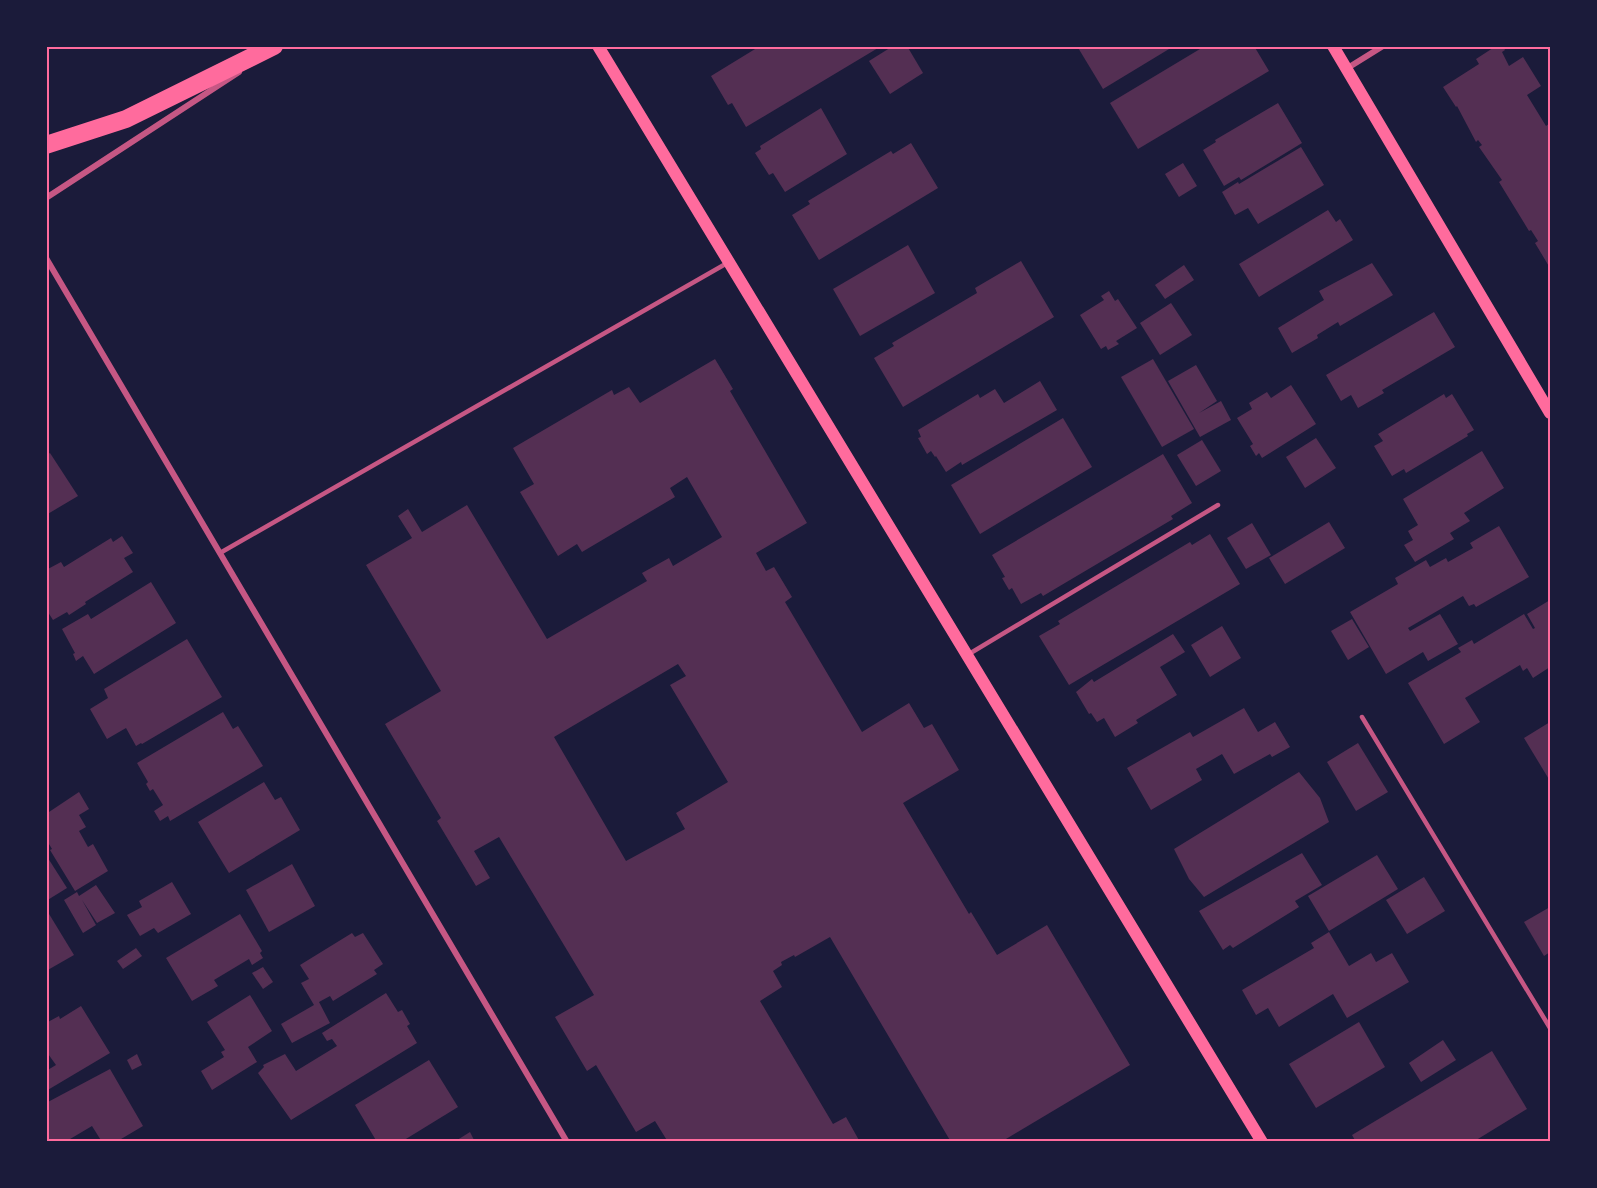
<svg xmlns="http://www.w3.org/2000/svg" width="1597" height="1188" viewBox="0 0 1597 1188" font-family="'Alegreya Sans',sans-serif">
	<rect width="100%" height="100%" fill="#1b1b3a"/>
	<g fill="#542f53" fill-rule="evenodd">
		<polygon points="760,46 877,46 878,48 746,127 732,103 728,105 711,76"/>
		<polygon points="893,46 907,46 923,73 890,94 869,61"/>
		<polygon points="1077,46 1174,46 1103,89"/>
		<polygon points="1205,46 1254,46 1269,71 1138,149 1110,103"/>
		<polygon points="1496,46 1503,46 1505,50 1502,52 1509,66 1523,57 1541,86 1527,95 1546,126 1550,123 1550,268 1535,243 1538,241 1531,230 1529,231 1499,182 1502,180 1479,147 1482,145 1478,140 1476,142 1457,106 1456,107 1443,87 1479,64 1476,59"/>
		<polygon points="1278,103 1302,143 1241,180 1239,177 1224,186 1203,150 1216,142 1215,140"/>
		<polygon points="821,108 847,154 785,192 773,173 769,175 755,153 761,149 760,146"/>
		<polygon points="911,143 938,188 819,260 792,215 810,204 808,201 891,151 893,154"/>
		<polygon points="1301,147 1324,185 1258,224 1248,208 1235,215 1222,192 1238,182 1239,184"/>
		<polygon points="1183,163 1197,186 1179,197 1165,174"/>
		<polygon points="1328,210 1336,222 1340,219 1353,240 1259,297 1239,264"/>
		<polygon points="908,245 935,293 860,336 833,289"/>
		<polygon points="1021,261 1054,317 903,407 874,358 894,346 892,343 977,293 975,288"/>
		<polygon points="1372,263 1393,295 1340,326 1338,322 1317,335 1318,338 1292,353 1278,328 1324,300 1319,291"/>
		<polygon points="1184,265 1194,280 1165,299 1155,285"/>
		<polygon points="1109,291 1115,301 1118,299 1137,328 1116,341 1119,344 1108,350 1106,346 1101,349 1080,315 1104,300 1101,296"/>
		<polygon points="1171,303 1192,335 1160,355 1140,323"/>
		<polygon points="1434,312 1455,347 1382,390 1384,393 1358,408 1351,395 1341,401 1326,375"/>
		<path d="M 715,359 L 733,389 L 730,391 L 807,523 L 756,553 L 766,571 L 774,567 L 792,597 L 785,602 L 862,732 L 909,703 L 924,728 L 932,724 L 959,770 L 903,803 L 969,914 L 971,912 L 997,955 L 1047,925 L 1130,1065 L 1001,1142 L 951,1142 L 830,937 L 795,957 L 794,955 L 781,962 L 782,965 L 773,971 L 782,987 L 760,1001 L 833,1124 L 846,1117 L 860,1142 L 668,1142 L 655,1121 L 636,1132 L 596,1065 L 587,1071 L 555,1017 L 594,995 L 499,837 L 474,851 L 490,878 L 476,886 L 437,821 L 441,818 L 385,724 L 441,691 L 366,565 L 412,538 L 398,516 L 408,509 L 422,532 L 467,505 L 547,639 L 647,581 L 642,573 L 669,558 L 673,566 L 722,537 L 687,477 L 670,488 L 675,497 L 582,552 L 577,544 L 558,556 L 520,492 L 534,484 L 513,448 L 612,390 L 614,395 L 629,387 L 640,403 ZM 678,664 L 686,676 L 670,685 L 728,782 L 676,813 L 685,829 L 626,861 L 554,737 Z"/>
		<polygon points="1153,359 1194,429 1162,447 1121,377"/>
		<polygon points="1196,365 1217,401 1199,413 1221,401 1231,420 1200,437 1168,381"/>
		<polygon points="1040,381 1057,410 962,465 961,462 946,472 936,456 935,457 931,451 927,454 918,438 921,437 918,430 978,394 980,398 995,389 1004,403"/>
		<polygon points="1291,385 1316,424 1262,458 1259,453 1256,456 1250,446 1253,444 1237,418 1252,409 1249,403 1267,392 1271,398"/>
		<polygon points="1444,394 1446,398 1452,394 1474,430 1467,434 1468,436 1406,473 1404,469 1392,476 1374,446 1383,441 1378,434"/>
		<polygon points="1063,418 1092,467 980,534 951,485"/>
		<polygon points="1316,438 1336,468 1305,488 1286,457"/>
		<polygon points="1202,440 1221,471 1196,486 1177,455"/>
		<polygon points="1482,451 1504,488 1464,513 1470,521 1450,533 1454,539 1415,562 1404,545 1413,540 1408,531 1418,525 1403,499"/>
		<polygon points="50,453 78,496 46,515 46,455"/>
		<polygon points="1163,454 1192,503 1171,516 1173,519 1043,596 1041,593 1021,604 1012,588 1009,590 1002,578 1005,577 992,555"/>
		<polygon points="1329,522 1345,548 1285,584 1269,558"/>
		<polygon points="1252,523 1271,555 1246,569 1227,538"/>
		<polygon points="1499,526 1529,577 1476,607 1474,604 1469,606 1463,596 1408,628 1410,631 1440,614 1458,644 1428,661 1423,652 1386,674 1350,612 1398,584 1395,578 1426,560 1430,567 1446,558 1448,562 1473,548 1470,543"/>
		<polygon points="1210,534 1240,584 1069,685 1039,636 1060,624 1058,621 1190,542 1192,545"/>
		<polygon points="122,536 133,553 124,558 133,572 85,602 86,604 69,615 67,612 53,620 46,609 46,570 61,562 64,567 111,538 113,542"/>
		<polygon points="151,582 176,623 94,674 83,656 76,661 73,654 75,653 62,629 88,614 91,619"/>
		<polygon points="1550,600 1550,667 1533,678 1527,668 1523,671 1520,665 1465,698 1480,722 1444,744 1408,683 1461,652 1458,648 1472,640 1474,644 1524,614 1533,629 1535,628 1527,614"/>
		<polygon points="1352,619 1369,647 1348,660 1331,631"/>
		<polygon points="1222,626 1241,658 1210,677 1191,645"/>
		<polygon points="1173,634 1185,652 1160,667 1177,695 1136,720 1138,723 1115,737 1104,718 1097,722 1091,713 1089,714 1076,692 1092,679 1094,682"/>
		<polygon points="187,639 222,697 142,744 141,743 136,746 126,728 107,739 90,709 108,698 104,689"/>
		<polygon points="1244,708 1258,732 1275,722 1290,747 1272,757 1270,754 1234,774 1222,754 1196,769 1202,780 1151,810 1127,768 1190,732 1193,737"/>
		<polygon points="223,712 233,729 238,726 263,766 170,821 168,816 160,821 154,811 163,805 153,789 150,791 146,784 148,782 137,763"/>
		<polygon points="1550,722 1550,781 1524,738"/>
		<polygon points="1358,743 1388,792 1356,811 1327,762"/>
		<polygon points="1299,772 1320,798 1329,822 1204,897 1189,879 1174,849"/>
		<polygon points="264,782 275,800 281,797 300,830 229,873 198,822"/>
		<polygon points="79,792 89,809 79,815 86,827 79,831 88,847 93,844 108,871 75,891 50,850 52,849 46,839 46,814"/>
		<polygon points="1302,853 1322,885 1295,901 1299,907 1233,948 1230,945 1223,950 1199,911"/>
		<polygon points="46,855 67,888 46,901"/>
		<polygon points="1377,855 1398,889 1329,931 1308,896"/>
		<polygon points="292,864 315,906 269,932 246,890"/>
		<polygon points="1424,877 1445,911 1407,934 1386,900"/>
		<polygon points="172,882 191,914 158,933 154,928 140,936 127,915 142,907 139,901"/>
		<polygon points="96,885 115,913 97,923 82,900 96,925 83,933 64,900 77,892 79,896"/>
		<polygon points="1550,907 1550,952 1544,956 1524,922"/>
		<polygon points="46,909 74,955 46,971"/>
		<polygon points="240,914 262,951 260,953 263,958 252,965 249,959 214,980 218,986 192,1001 166,958"/>
		<polygon points="1329,932 1349,966 1371,953 1376,962 1392,953 1409,982 1347,1018 1333,994 1279,1027 1268,1008 1256,1015 1242,990 1314,948 1311,943"/>
		<polygon points="352,933 355,937 363,933 383,964 374,970 377,974 333,1001 330,996 319,1002 330,1023 292,1043 281,1024 314,1005 301,983 309,979 300,965"/>
		<polygon points="136,948 142,956 123,969 117,961"/>
		<polygon points="263,967 273,982 263,989 252,973"/>
		<polygon points="386,993 398,1012 402,1010 410,1024 407,1026 417,1043 291,1120 258,1073 264,1067 263,1065 285,1054 296,1071 337,1046 332,1039 327,1041 322,1033"/>
		<polygon points="250,995 272,1031 248,1047 257,1062 212,1090 201,1071 224,1057 221,1052 225,1050 207,1022"/>
		<polygon points="81,1006 110,1053 46,1091 46,1071 56,1065 46,1051 46,1023 59,1016 60,1019"/>
		<polygon points="1359,1022 1385,1067 1316,1108 1289,1064"/>
		<polygon points="1443,1040 1456,1060 1421,1082 1409,1063"/>
		<polygon points="1492,1051 1527,1109 1473,1142 1356,1142 1352,1135"/>
		<polygon points="137,1054 142,1065 132,1070 127,1060"/>
		<polygon points="429,1060 458,1107 401,1142 377,1142 355,1105"/>
		<polygon points="110,1069 143,1126 116,1142 102,1142 92,1126 65,1142 46,1142 46,1103"/>
		<polygon points="470,1132 475,1142 454,1142"/>
	</g>
	<g fill="none" stroke-linecap="round" stroke-linejoin="round">
		<g stroke="#c65784" stroke-width="4.5">
			<polyline points="220,553 729,262"/>
			<polyline points="969,654 1218,505"/>
			<polyline points="1362,717 1550,1028"/>
		</g>
		<g stroke="#c65784" stroke-width="6">
			<polyline points="1346,69 1383,46"/>
			<polyline points="46,198 239,72"/>
			<polyline points="46,258 567,1142"/>
		</g>
		<g stroke="#ff6b9d" stroke-width="12">
			<polyline points="598,46 1262,1142"/>
			<polyline points="1333,46 1550,413"/>
		</g>
		<polyline stroke="#ff6b9d" stroke-width="18" points="46,145 126,119 274,46"/>
	</g>
	<rect width="1597" height="1188" fill="none" stroke="#1b1b3a" stroke-width="96"/>
	<rect x="48" y="48" width="1501" height="1092" fill="none" stroke="#ff6b9d" stroke-width="2"/>
</svg>
